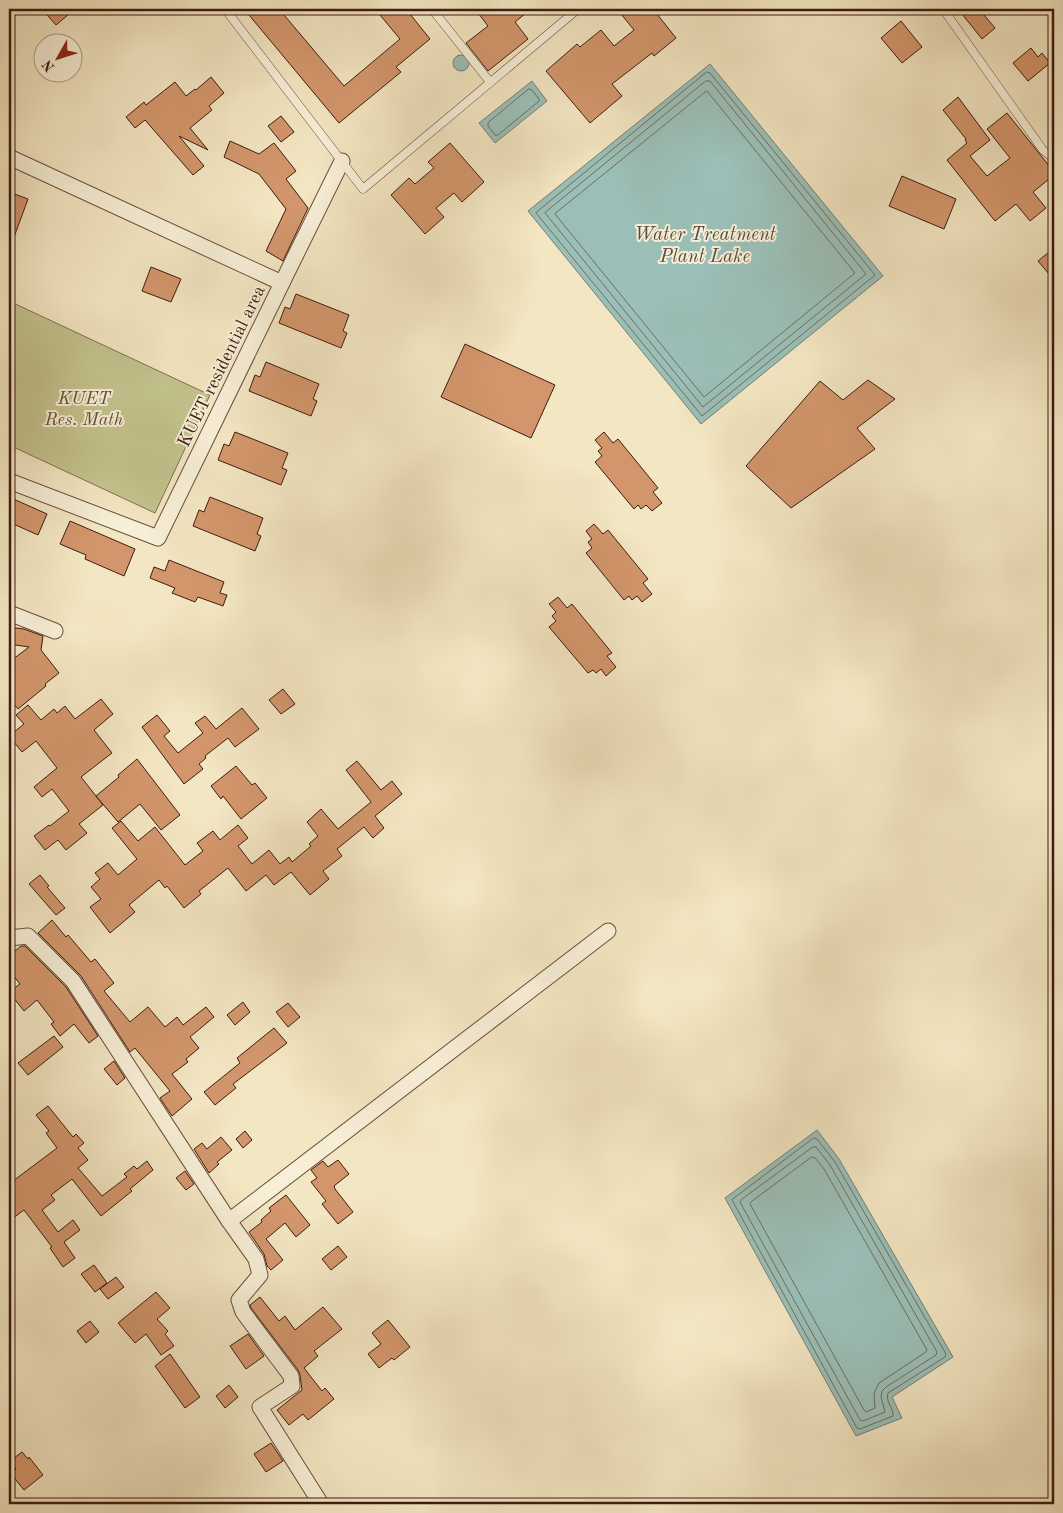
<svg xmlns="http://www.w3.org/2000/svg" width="1063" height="1513" viewBox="0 0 1063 1513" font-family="'Old Standard TT',serif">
	<rect width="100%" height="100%" fill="#f3e6c2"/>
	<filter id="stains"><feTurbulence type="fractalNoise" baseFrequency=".004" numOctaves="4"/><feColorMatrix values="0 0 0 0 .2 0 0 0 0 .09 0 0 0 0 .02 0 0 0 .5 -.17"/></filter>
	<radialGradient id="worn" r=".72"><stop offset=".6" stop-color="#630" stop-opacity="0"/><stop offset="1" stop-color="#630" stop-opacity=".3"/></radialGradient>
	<polygon fill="#c3c38e" stroke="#80704e" points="9,301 210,395 155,513 9,445"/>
	<g fill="#9bbfb7" stroke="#757e74">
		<circle cx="461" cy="63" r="8"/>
		<polygon points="710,64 883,276 701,424 528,211"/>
		<polygon points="532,81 547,101 495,143 479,123"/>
		<polygon points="817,1130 839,1159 953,1357 892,1397 902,1418 856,1436 725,1198"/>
	</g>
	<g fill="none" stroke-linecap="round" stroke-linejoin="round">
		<g stroke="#6c6e63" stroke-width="1">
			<polygon points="707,72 710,73 875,275 702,416 536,213"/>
			<polygon points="706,81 710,81 866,274 703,407 545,213"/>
			<polygon points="529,89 532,90 539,99 539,101 498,135 495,135 488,126 488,123"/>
			<polygon points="707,91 855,273 704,397 555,214"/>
			<path d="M 814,1138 L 817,1139 L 835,1162 L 946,1354 L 945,1357 L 888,1393 C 885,1402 894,1408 893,1416 L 860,1429 L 857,1428 L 732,1200 Z"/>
			<polygon points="813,1147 816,1147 830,1165 937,1352 936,1355 886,1387 882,1391 881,1397 885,1412 863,1421 860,1420 740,1202 741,1200"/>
			<polygon points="812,1157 815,1158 824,1169 927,1350 926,1352 879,1383 874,1393 875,1408 866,1412 864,1410 750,1204 751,1202"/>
		</g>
	</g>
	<g fill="#d3966c" stroke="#3d1c0f">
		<polygon points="42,9 75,9 56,25"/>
		<polygon points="244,9 279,9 344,86 400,39 375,9 406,9 430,39 396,67 401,72 339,123"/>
		<polygon points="475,9 531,9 515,22 528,39 488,71 466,43 488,26"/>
		<polygon points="617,9 653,9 676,38 654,56 652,53 612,84 622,96 590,123 546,71 577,44 580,47 601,30 614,46 634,30"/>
		<polygon points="958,9 979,9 995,28 982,39"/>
		<polygon points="901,21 922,47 902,63 881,38"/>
		<polygon points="1031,48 1038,57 1042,53 1050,63 1028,81 1013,63"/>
		<polygon points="211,77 224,93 209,106 212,110 190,128 208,150 179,136 204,166 193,175 145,120 135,128 126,117 144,102 146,105 175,82 186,96 195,89 196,90"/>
		<polygon points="958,97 990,140 970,156 987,176 1010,158 987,129 1007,113 1054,172 1054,175 1033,192 1046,208 1030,221 1016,204 995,221 947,160 967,143 965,140 966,139 943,110"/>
		<polygon points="281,116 294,132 281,142 268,126"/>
		<polygon points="230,141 259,154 274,143 296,171 286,179 308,208 283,261 266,251 286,209 259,174 224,157"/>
		<polygon points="450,143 484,182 462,202 454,193 436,208 444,217 425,234 391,195 409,178 415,184 434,168 428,162"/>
		<polygon points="902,176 956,199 944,229 889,206"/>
		<polygon points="9,192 28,199 10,248 9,248"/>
		<polygon points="1054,248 1054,280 1038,261"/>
		<polygon points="151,267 181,279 171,302 142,291"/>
		<polygon points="296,294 349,315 343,331 347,333 341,348 279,323 285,307 290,309"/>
		<polygon points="465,344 555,385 531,438 441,397"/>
		<polygon points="266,362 319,384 313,399 317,401 311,416 249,391 255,375 260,377"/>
		<polygon points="868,380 895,399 857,428 875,449 791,508 746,466 820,381 843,400"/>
		<polygon points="235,432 288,453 282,468 287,470 281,485 218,460 224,444 229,446"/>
		<polygon points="604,432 613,443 618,439 658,488 653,492 662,503 652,511 646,505 641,509 638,505 634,509 595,462 602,456 598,451 602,448 595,440"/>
		<polygon points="9,497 47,514 38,535 9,522"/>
		<polygon points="210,497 263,518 257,534 261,536 255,551 193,526 199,510 204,512"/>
		<polygon points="70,521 135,549 124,576 85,559 86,555 60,544"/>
		<polygon points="594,524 603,534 608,530 648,579 643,583 652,594 642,602 637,596 632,600 629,596 624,600 586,553 592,548 588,542 592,539 586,531"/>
		<polygon points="169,560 224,582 220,593 227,595 223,606 198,597 195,602 172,593 175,588 150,578 154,567 165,571"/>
		<polygon points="558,597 567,608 572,604 612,653 607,656 616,667 606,676 601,669 596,673 593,670 588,673 549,627 556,621 552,616 556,612 549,604"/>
		<polygon points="9,627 24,629 43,636 41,650 59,673 45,684 46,686 18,709 9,698 9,670 15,665 12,660 29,647 9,644"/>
		<polygon points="283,689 295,704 281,714 269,700"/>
		<polygon points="101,699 113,714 94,730 112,753 81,777 103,805 79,824 87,833 66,850 58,840 45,850 34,836 49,825 50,826 69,811 52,789 42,797 34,787 57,768 36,741 22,752 9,736 24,724 16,715 28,705 41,720 54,709 57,713 65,706 75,719"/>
		<polygon points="242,708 259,729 235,747 228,738 205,756 206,758 199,764 203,769 184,784 142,727 157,715 170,731 164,736 178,753 203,733 195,723 205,716 216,729"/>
		<polygon points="137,759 180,815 161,830 140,804 118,822 96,796 119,777 118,775"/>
		<polygon points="357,761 381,790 392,781 402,794 375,816 384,828 373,838 364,827 337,849 342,856 323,871 329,879 310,895 291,872 274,885 266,875 246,891 228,868 199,891 201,894 184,908 167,886 165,888 159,880 129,905 135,912 110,933 90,907 101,899 91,887 100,879 95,873 108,863 118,875 137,859 112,828 121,821 138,841 155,827 185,865 203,851 197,843 213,831 220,840 238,825 248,838 238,846 252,864 269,850 280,864 289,857 292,862 311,846 309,844 318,836 307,822 321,809 338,829 371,802 346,770"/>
		<polygon points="236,766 252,785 255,783 267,798 241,819 223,796 221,799 211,786"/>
		<polygon points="40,875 49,886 47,887 65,908 56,915 29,884"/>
		<polygon points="52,920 66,937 68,935 91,962 95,959 114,983 104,991 130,1022 148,1007 165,1027 177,1017 183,1025 206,1007 214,1017 190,1037 199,1048 186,1059 188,1062 172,1074 192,1099 172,1116 160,1098 170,1091 135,1048 130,1052 81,976 38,933"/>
		<polygon points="21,946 25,946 66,987 98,1036 89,1043 74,1024 60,1036 51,1024 54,1022 37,1000 24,1011 9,992 20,984 9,970 9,956"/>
		<polygon points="243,1002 250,1012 235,1025 227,1015"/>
		<polygon points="288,1003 300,1017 288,1027 276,1012"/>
		<polygon points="274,1028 287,1043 233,1084 236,1088 215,1105 204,1092 240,1063 237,1058"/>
		<polygon points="54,1036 63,1047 28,1075 18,1063"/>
		<polygon points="114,1061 125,1078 117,1085 104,1069"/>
		<polygon points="48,1106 73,1137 76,1134 84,1143 78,1148 88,1160 78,1168 102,1196 127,1177 124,1174 134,1166 137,1169 147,1161 153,1170 130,1189 132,1191 101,1216 72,1179 51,1195 55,1200 42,1210 58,1232 73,1220 80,1230 64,1242 75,1258 63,1267 50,1248 52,1247 24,1210 9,1221 9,1184 57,1148 46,1133 49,1131 36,1115"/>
		<polygon points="245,1131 252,1140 243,1148 236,1139"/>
		<polygon points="221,1137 232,1150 217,1162 219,1164 209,1173 194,1149 202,1143 207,1149"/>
		<polygon points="338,1160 349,1174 334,1186 335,1189 353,1212 338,1224 322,1204 326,1201 311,1182 317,1178 311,1170 323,1161 328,1167"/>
		<polygon points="185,1171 194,1184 186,1190 176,1178"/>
		<polygon points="286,1195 310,1225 296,1237 285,1223 266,1239 283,1260 271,1270 267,1266 264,1254 249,1232 262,1222 261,1220 271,1211 269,1208"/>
		<polygon points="338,1246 347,1257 331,1270 322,1259"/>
		<polygon points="94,1265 107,1283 95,1292 81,1274"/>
		<polygon points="116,1277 124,1287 108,1299 100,1289"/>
		<polygon points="156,1292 170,1308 157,1319 168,1331 165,1334 174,1346 161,1355 146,1334 135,1343 118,1323"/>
		<polygon points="260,1297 279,1321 285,1316 295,1330 323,1307 342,1329 314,1351 318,1356 304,1368 322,1391 325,1388 334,1399 308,1420 303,1414 289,1425 277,1410 302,1390 300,1375 298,1370 251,1308 250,1305"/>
		<polygon points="388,1320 410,1347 394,1360 392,1358 379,1368 368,1354 381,1344 372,1333"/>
		<polygon points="90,1321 99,1332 86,1343 77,1331"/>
		<polygon points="248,1334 264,1356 246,1369 230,1346"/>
		<polygon points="170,1354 200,1397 185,1408 155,1366"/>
		<polygon points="229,1385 238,1397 225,1408 216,1396"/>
		<polygon points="271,1443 283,1461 266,1472 254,1454"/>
		<polygon points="22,1452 28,1459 29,1457 43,1475 24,1490 10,1473 16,1469 10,1461"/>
	</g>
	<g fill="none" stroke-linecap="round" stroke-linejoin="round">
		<g stroke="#6a4e3c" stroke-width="9">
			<g id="lane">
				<polyline points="225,9 363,189 578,9"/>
				<polyline points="432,9 490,82"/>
				<polyline points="943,9 1043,150 1054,159"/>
			</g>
		</g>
		<g stroke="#6a4e3c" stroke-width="17">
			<g id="street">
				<polyline points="9,157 282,283 158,538 9,481"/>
				<polyline points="282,283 342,161"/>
				<polyline points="9,613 55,631"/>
				<polyline points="9,938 28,936 73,981 229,1221"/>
				<polyline points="321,1504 260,1407 292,1386 291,1376 243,1312 239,1300 260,1275 256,1259 229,1221 608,931"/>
			</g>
		</g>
		<use href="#lane" stroke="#f7efd7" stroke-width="8"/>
		<use href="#street" stroke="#f7efd7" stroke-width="15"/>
	</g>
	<g text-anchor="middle" stroke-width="4" stroke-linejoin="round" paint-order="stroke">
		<g font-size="18" fill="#3d1c0f" stroke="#f7efd7">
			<text transform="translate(221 366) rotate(-64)" y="6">KUET residential area</text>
		</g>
		<g font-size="18" font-style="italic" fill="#654e35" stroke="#f7efd7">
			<text x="84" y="404">KUET<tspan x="84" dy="21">Res. Math</tspan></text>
		</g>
		<g font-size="19" font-style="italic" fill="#594d41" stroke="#f7efd7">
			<text x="705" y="240">Water Treatment<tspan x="705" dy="22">Plant Lake</tspan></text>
		</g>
	</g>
	<rect width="1063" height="1513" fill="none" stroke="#f3e6c2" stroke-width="30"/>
	<rect x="10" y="10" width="1043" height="1493" fill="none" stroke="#3d1c0f" stroke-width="2.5"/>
	<rect x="15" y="15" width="1033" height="1483" fill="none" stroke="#3d1c0f"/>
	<g transform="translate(58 58) rotate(231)"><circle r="24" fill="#f7efd7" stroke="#ad9b87"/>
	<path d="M0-4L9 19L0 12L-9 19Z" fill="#8f2418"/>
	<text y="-8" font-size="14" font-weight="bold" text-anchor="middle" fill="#3d1c0f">N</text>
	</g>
	<rect width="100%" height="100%" filter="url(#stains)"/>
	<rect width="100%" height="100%" fill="url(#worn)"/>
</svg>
